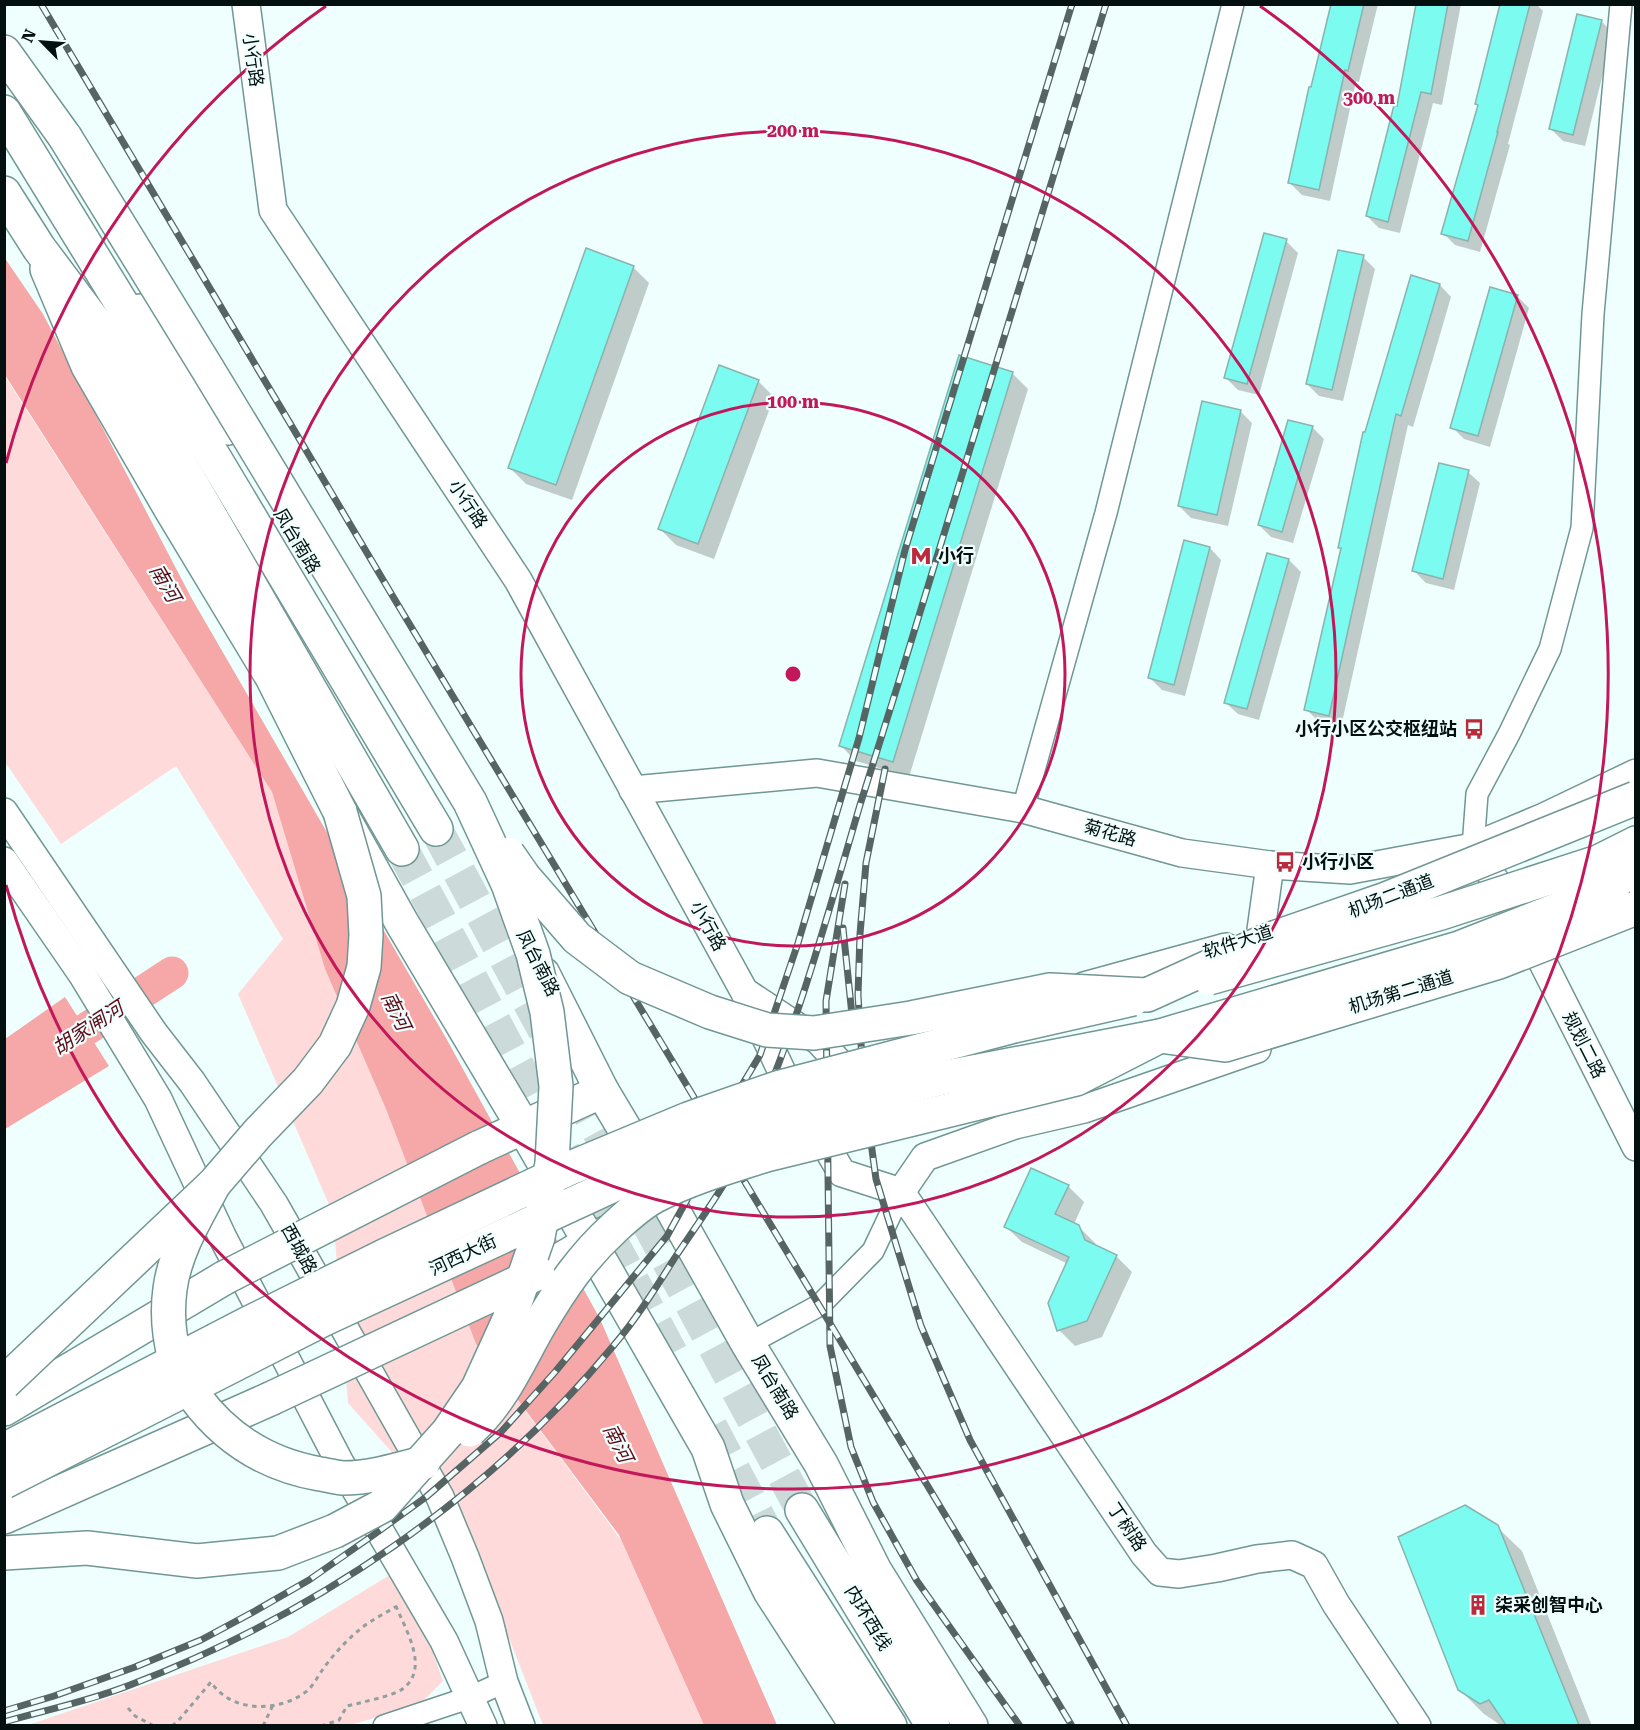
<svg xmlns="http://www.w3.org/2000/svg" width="1640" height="1730" viewBox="0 0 1640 1730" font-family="'Roboto Serif','Noto Sans SC',serif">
	<rect width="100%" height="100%" fill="#effffd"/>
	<g fill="#fedbda">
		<polygon points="4,375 272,792 325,969 386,1109 476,1344 621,1540 704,1725 543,1725 471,1541 348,1403 333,1214 238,994 283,939 176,766 61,844 5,762"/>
		<polygon points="403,1567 443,1681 419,1705 350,1725 25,1726 288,1637"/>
	</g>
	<g fill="#f5a8a7">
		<polygon points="4,257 43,314 192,599 446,1038 600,1319 777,1725 704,1725 619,1535 476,1344 386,1109 325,969 272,792 5,375"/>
		<polygon points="65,997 109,1066 5,1129 5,1039"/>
	</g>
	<g fill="#0003">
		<polygon points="1333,4 1378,4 1359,82 1356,81 1330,201 1302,195 1290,183"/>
		<polygon points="1418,4 1461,4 1442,105 1433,103 1400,233 1379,228 1367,216 1398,108"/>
		<polygon points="1502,4 1536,4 1543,11 1508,144 1510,145 1480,252 1455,245 1443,233 1479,106 1476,104"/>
		<polygon points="1601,21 1613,33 1585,146 1563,141 1551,129"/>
		<polygon points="1286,241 1298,253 1259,395 1238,390 1226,378"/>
		<polygon points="1363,257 1375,269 1343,401 1319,396 1307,384"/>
		<polygon points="633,267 649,283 572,500 526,484 510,468"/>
		<polygon points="1440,285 1451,297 1413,427 1408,425 1341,727 1318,721 1306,709 1342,550 1340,547"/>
		<polygon points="1517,296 1529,308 1490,447 1464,439 1452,427"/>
		<polygon points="1012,373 1028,389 909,777 856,761 840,745"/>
		<polygon points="758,381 774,397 714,559 676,545 660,529"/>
		<polygon points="1240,411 1252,423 1228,526 1191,518 1179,506"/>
		<polygon points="1312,427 1324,439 1293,543 1271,537 1259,525"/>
		<polygon points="1468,472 1480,483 1454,590 1426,583 1414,571"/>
		<polygon points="1210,548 1221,560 1185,696 1162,690 1150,678"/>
		<polygon points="1268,554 1289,560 1301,572 1259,720 1238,714 1226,703"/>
		<polygon points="1068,1186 1084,1202 1074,1224 1078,1226 1095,1243 1097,1247 1116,1256 1132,1272 1102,1337 1075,1346 1059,1330 1068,1264 1022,1242 1006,1227"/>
		<polygon points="1497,1527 1522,1551 1592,1726 1502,1726 1484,1714 1459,1689"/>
	</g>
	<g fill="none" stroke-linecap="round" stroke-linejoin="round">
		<polyline stroke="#f5a8a7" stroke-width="33" points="4,1083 172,973"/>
	</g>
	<g fill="#7cfbf1" stroke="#8ab2ae" stroke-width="1.5">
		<polygon points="1331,4 1364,4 1348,71 1345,70 1319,190 1288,183 1309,87 1311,87"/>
		<polygon points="1416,4 1448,4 1431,94 1421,92 1388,222 1366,216 1394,105 1397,106"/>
		<polygon points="1500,4 1530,4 1497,132 1498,132 1468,241 1441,234 1478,105 1475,104"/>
		<polygon points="1577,14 1602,20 1573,135 1549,129"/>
		<polygon points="1264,233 1287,239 1247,384 1224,378"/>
		<polygon points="586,248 634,266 556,485 508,468"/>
		<polygon points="1338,250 1364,255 1332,390 1306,384"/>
		<polygon points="1411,275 1440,284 1401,416 1396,414 1329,716 1304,710 1341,548 1338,548 1363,432 1365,432"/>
		<polygon points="1490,287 1518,295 1478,436 1450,428"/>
		<polygon points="959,355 1013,372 893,762 839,746"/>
		<polygon points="719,365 759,380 698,544 658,529"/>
		<polygon points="1202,401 1241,410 1217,515 1178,506"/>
		<polygon points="1288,420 1313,426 1282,532 1258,525"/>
		<polygon points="1439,463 1469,470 1443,579 1412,571"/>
		<polygon points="1184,540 1210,547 1174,685 1148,678"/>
		<polygon points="1267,553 1289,559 1247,709 1224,703"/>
		<polygon points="1031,1168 1069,1185 1055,1214 1079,1225 1085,1240 1117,1255 1087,1321 1057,1331 1048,1303 1069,1257 1004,1227"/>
		<polygon points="1465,1505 1498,1525 1579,1725 1506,1725 1489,1700 1480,1704 1458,1690 1398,1537"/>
	</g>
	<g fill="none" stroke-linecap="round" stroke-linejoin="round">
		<g stroke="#ccdbd9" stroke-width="33" stroke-dasharray="33 16" stroke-linecap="butt">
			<polyline points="436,829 802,1510"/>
			<polyline points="402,849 675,1360"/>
			<polyline points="711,1427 767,1533"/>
		</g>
		<g stroke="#709793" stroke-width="24">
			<g id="minor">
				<polyline points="1023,809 1106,513 1233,4"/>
				<polyline points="1473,847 1477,794 1509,734 1550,649 1582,528 1593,314 1621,4"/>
				<polyline points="748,1344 820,1305 873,1251 901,1192"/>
				<polyline points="384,1726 471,1697 504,1682"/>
			</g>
		</g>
		<g stroke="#709793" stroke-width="30">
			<g id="tertiary">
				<polyline points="246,4 273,210 518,580 744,991 782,1072 842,1173 901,1192"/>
				<polyline points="633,790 817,773 1023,809 1182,853 1270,865 1350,870 1473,847 1514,909 1533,943 1636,1147"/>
				<polyline points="4,812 154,1033 192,1082 274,1204 440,1497 465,1557 489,1621 504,1682 521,1726"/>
				<polyline points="1489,840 1544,817 1636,773"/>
				<polyline points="4,861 82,974 158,1099 223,1238 339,1461 444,1641 483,1726"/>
				<polyline points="1260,937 1270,865"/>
				<polyline points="1084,986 1226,947"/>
				<polyline points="745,992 819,1041 857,1082"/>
				<polyline points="901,1192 1144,1554 1160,1572 1179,1574 1217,1568 1257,1559 1292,1555 1314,1565 1336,1604 1417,1726"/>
				<polyline points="901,1192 925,1157 1015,1125 1084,1109 1257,1049"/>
			</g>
		</g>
		<g stroke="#709793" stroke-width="36">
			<g id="primary">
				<polyline points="47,269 88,366 172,511 272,677 340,812 402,923 524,1128 708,1448 727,1504 770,1591 857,1726"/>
				<polyline points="140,311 219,414 228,428"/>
				<polyline points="1598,862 1636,843"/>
				<polyline points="1613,888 1636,877"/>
				<polyline points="543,974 602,1091 667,1200 748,1344 821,1464 875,1571 971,1726"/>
				<polyline points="478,1148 602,1091"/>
				<polyline points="538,1273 606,1233"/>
				<polyline points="4,1409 224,1278"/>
				<polyline points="4,1517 270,1399"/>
			</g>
		</g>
		<g stroke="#709793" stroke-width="36">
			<g id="trunk">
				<polyline points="4,52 65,137"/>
				<polyline points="4,112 147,345 436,829"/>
				<polyline points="4,193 39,248 111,344 402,849"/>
				<polyline points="802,1510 933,1726"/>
				<polyline points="767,1533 890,1726"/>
			</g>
		</g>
		<g stroke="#919f9e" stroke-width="3" stroke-dasharray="4.5 4.5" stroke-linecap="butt">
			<polyline points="128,1708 135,1716 154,1726"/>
			<path d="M 172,1726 L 178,1721 L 211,1682 C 231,1713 279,1713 307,1691 C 313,1686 318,1676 323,1669 C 333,1655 345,1642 358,1631 C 369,1621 384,1614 397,1606"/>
			<polyline points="263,1726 273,1705"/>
			<path d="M 321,1726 L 339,1720 L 347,1706 C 359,1703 392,1696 401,1690 C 431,1670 406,1631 396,1606"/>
		</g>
		<use href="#minor" stroke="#fff" stroke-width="21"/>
		<use href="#tertiary" stroke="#fff" stroke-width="27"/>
		<use href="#primary" stroke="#fff" stroke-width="33"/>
		<use href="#trunk" stroke="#fff" stroke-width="33"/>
		<g stroke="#566463" stroke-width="7">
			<g id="rail">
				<polyline points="41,4 395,600 1072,1726"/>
				<polyline points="885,769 866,863 860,934 858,995 864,1091 876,1179 921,1326 970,1440 1127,1726"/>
				<polyline points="845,884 826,1001 830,1346 851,1447 873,1502 917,1581 1020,1726"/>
				<polyline points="843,928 852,1015"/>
				<polyline points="4,1711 54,1696 135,1667 201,1640 255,1611 309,1580 372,1536 426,1497 501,1432 555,1372 667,1236 700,1176 727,1110 760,1055 798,943 859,738 905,550 1072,4"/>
				<path d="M 4,1722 C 46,1710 89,1701 130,1685 C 314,1615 488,1498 614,1345 C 637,1318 657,1286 676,1256 C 700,1220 727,1184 745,1145 C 795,1036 826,920 860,805 C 873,764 886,722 899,681 C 968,455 1037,230 1106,4"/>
			</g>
		</g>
		<use href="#rail" stroke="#effffd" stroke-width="4.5" stroke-dasharray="14" stroke-linecap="butt"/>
		<g stroke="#709793" stroke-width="36" stroke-linecap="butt">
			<g id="primary-bridge">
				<polyline points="1209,978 1441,913 1598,862"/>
				<polyline points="224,1278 478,1148"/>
				<polyline points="270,1399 538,1273"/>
				<polyline points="4,1450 245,1325 386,1255 568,1169 688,1119 777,1088 1010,1027 1133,999"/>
				<polyline points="4,1482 322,1320 685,1152 787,1118 942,1078 1160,1036 1459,948 1613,888"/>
			</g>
		</g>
		<g stroke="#709793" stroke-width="36" stroke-linecap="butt">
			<g id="trunk-bridge">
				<polyline points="508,854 524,877 577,938 630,978 710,1012 767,1030 814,1033 911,1018 1050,990 1147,995 1268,940 1386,899 1636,798"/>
				<path d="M 214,1184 C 196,1218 175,1251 170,1289 C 166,1318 170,1351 182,1378 C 185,1385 191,1391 195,1397 C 226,1439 268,1465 320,1474 C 327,1475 335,1477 342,1478 C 370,1478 397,1470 423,1463"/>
				<polyline points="4,1383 214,1184 258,1133 308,1081 335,1045 353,1006 364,967 366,935 364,896 340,812"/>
				<path d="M 470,1430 C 503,1400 518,1362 540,1324 C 562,1287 582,1257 615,1227 C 627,1216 640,1204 655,1196 C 690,1178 728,1167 766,1155 L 1076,1079 L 1160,1036 L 1225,1045 L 1499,962 L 1636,908"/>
				<polyline points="4,1553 87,1548 197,1561 278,1553 335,1531 382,1506 448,1432 478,1388 509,1320 538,1237 552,1163 556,1086 547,1012 533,954 508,884 470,802 207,368 65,137"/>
			</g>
		</g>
		<use href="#primary-bridge" stroke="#fff" stroke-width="33"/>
		<use href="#trunk-bridge" stroke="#fff" stroke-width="33"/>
	</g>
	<g fill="none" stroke="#c2185b" stroke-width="3">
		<circle cx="793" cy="674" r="272"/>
		<circle cx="793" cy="674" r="543"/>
		<path d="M6 463A815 815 0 0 1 326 6M1260 6A815 815 0 1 1 6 885"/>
	</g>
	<defs>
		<g id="metro-bare" transform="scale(1.62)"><path d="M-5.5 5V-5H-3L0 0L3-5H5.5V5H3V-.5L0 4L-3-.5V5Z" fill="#bb2a3c" stroke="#effffd" stroke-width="2.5" paint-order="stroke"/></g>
		<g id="bus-bare" transform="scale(1.62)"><path d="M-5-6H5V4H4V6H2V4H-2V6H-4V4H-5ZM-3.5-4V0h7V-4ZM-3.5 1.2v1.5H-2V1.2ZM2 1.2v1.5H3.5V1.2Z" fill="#bb2a3c" stroke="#effffd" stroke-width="2.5" paint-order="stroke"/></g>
		<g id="building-bare" transform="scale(1.62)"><path d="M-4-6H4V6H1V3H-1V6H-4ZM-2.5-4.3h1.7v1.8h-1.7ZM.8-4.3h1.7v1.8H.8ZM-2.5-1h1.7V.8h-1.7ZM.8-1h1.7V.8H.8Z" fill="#bb2a3c" stroke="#effffd" stroke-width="2.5" paint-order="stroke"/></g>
	</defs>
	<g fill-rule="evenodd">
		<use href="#metro-bare" x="921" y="556"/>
		<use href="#bus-bare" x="1474" y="729"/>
		<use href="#bus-bare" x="1285" y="862"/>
		<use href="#building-bare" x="1478" y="1605"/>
	</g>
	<g text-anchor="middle" stroke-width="4.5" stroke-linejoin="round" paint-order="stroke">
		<g font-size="18" fill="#03100f" stroke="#effffd">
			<text transform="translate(253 60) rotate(82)" y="6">小行路</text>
			<text transform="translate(468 504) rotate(56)" y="6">小行路</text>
			<text transform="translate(297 541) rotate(59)" y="6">凤台南路</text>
			<text transform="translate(1110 833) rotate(16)" y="6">菊花路</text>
			<text transform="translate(1391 896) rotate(-21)" y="6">机场二通道</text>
			<text transform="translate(708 926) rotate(61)" y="6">小行路</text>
			<text transform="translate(1238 942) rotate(-18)" y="6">软件大道</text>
			<text transform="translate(538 963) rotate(63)" y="6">凤台南路</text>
			<text transform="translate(1401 992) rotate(-17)" y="6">机场第二通道</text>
			<text transform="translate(1584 1045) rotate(63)" y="6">规划二路</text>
			<text transform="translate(299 1249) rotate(61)" y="6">西城路</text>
			<text transform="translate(463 1255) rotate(-25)" y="6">河西大街</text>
			<text transform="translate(775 1387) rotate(59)" y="6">凤台南路</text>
			<text transform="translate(1127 1527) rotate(56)" y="6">丁树路</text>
			<text transform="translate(868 1618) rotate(59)" y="6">内环西线</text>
		</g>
		<g font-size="18" font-weight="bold" fill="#03100f" stroke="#effffd" text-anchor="start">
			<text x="938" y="562">小行</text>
			<text x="1457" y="735" text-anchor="end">小行小区公交枢纽站</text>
			<text x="1302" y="868">小行小区</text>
			<text x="1495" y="1611">柒采创智中心</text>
		</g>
		<g font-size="20" font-style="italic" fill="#600b18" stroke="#effffd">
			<text transform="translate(165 583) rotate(60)" y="7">南河</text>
			<text transform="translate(396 1011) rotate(64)" y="7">南河</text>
			<text transform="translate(88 1028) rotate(-33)" y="7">胡家闸河</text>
			<text transform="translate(618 1443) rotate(63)" y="7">南河</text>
		</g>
	</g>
	<circle cx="793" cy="674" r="9" fill="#c2185b" stroke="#effffd" stroke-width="3"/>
	<g font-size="18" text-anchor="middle" font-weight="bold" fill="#c2185b" stroke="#effffd" stroke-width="4.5" stroke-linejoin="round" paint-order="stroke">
		<text x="1369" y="104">300 m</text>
		<text x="793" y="137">200 m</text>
		<text x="793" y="408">100 m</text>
	</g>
	<rect width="1640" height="1730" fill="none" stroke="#03100f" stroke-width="12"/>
	<g transform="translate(42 42) rotate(295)" stroke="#effffd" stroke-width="4.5" paint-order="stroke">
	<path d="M0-4.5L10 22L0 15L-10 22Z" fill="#03100f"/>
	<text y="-9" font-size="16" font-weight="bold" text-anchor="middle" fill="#03100f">N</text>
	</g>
</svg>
